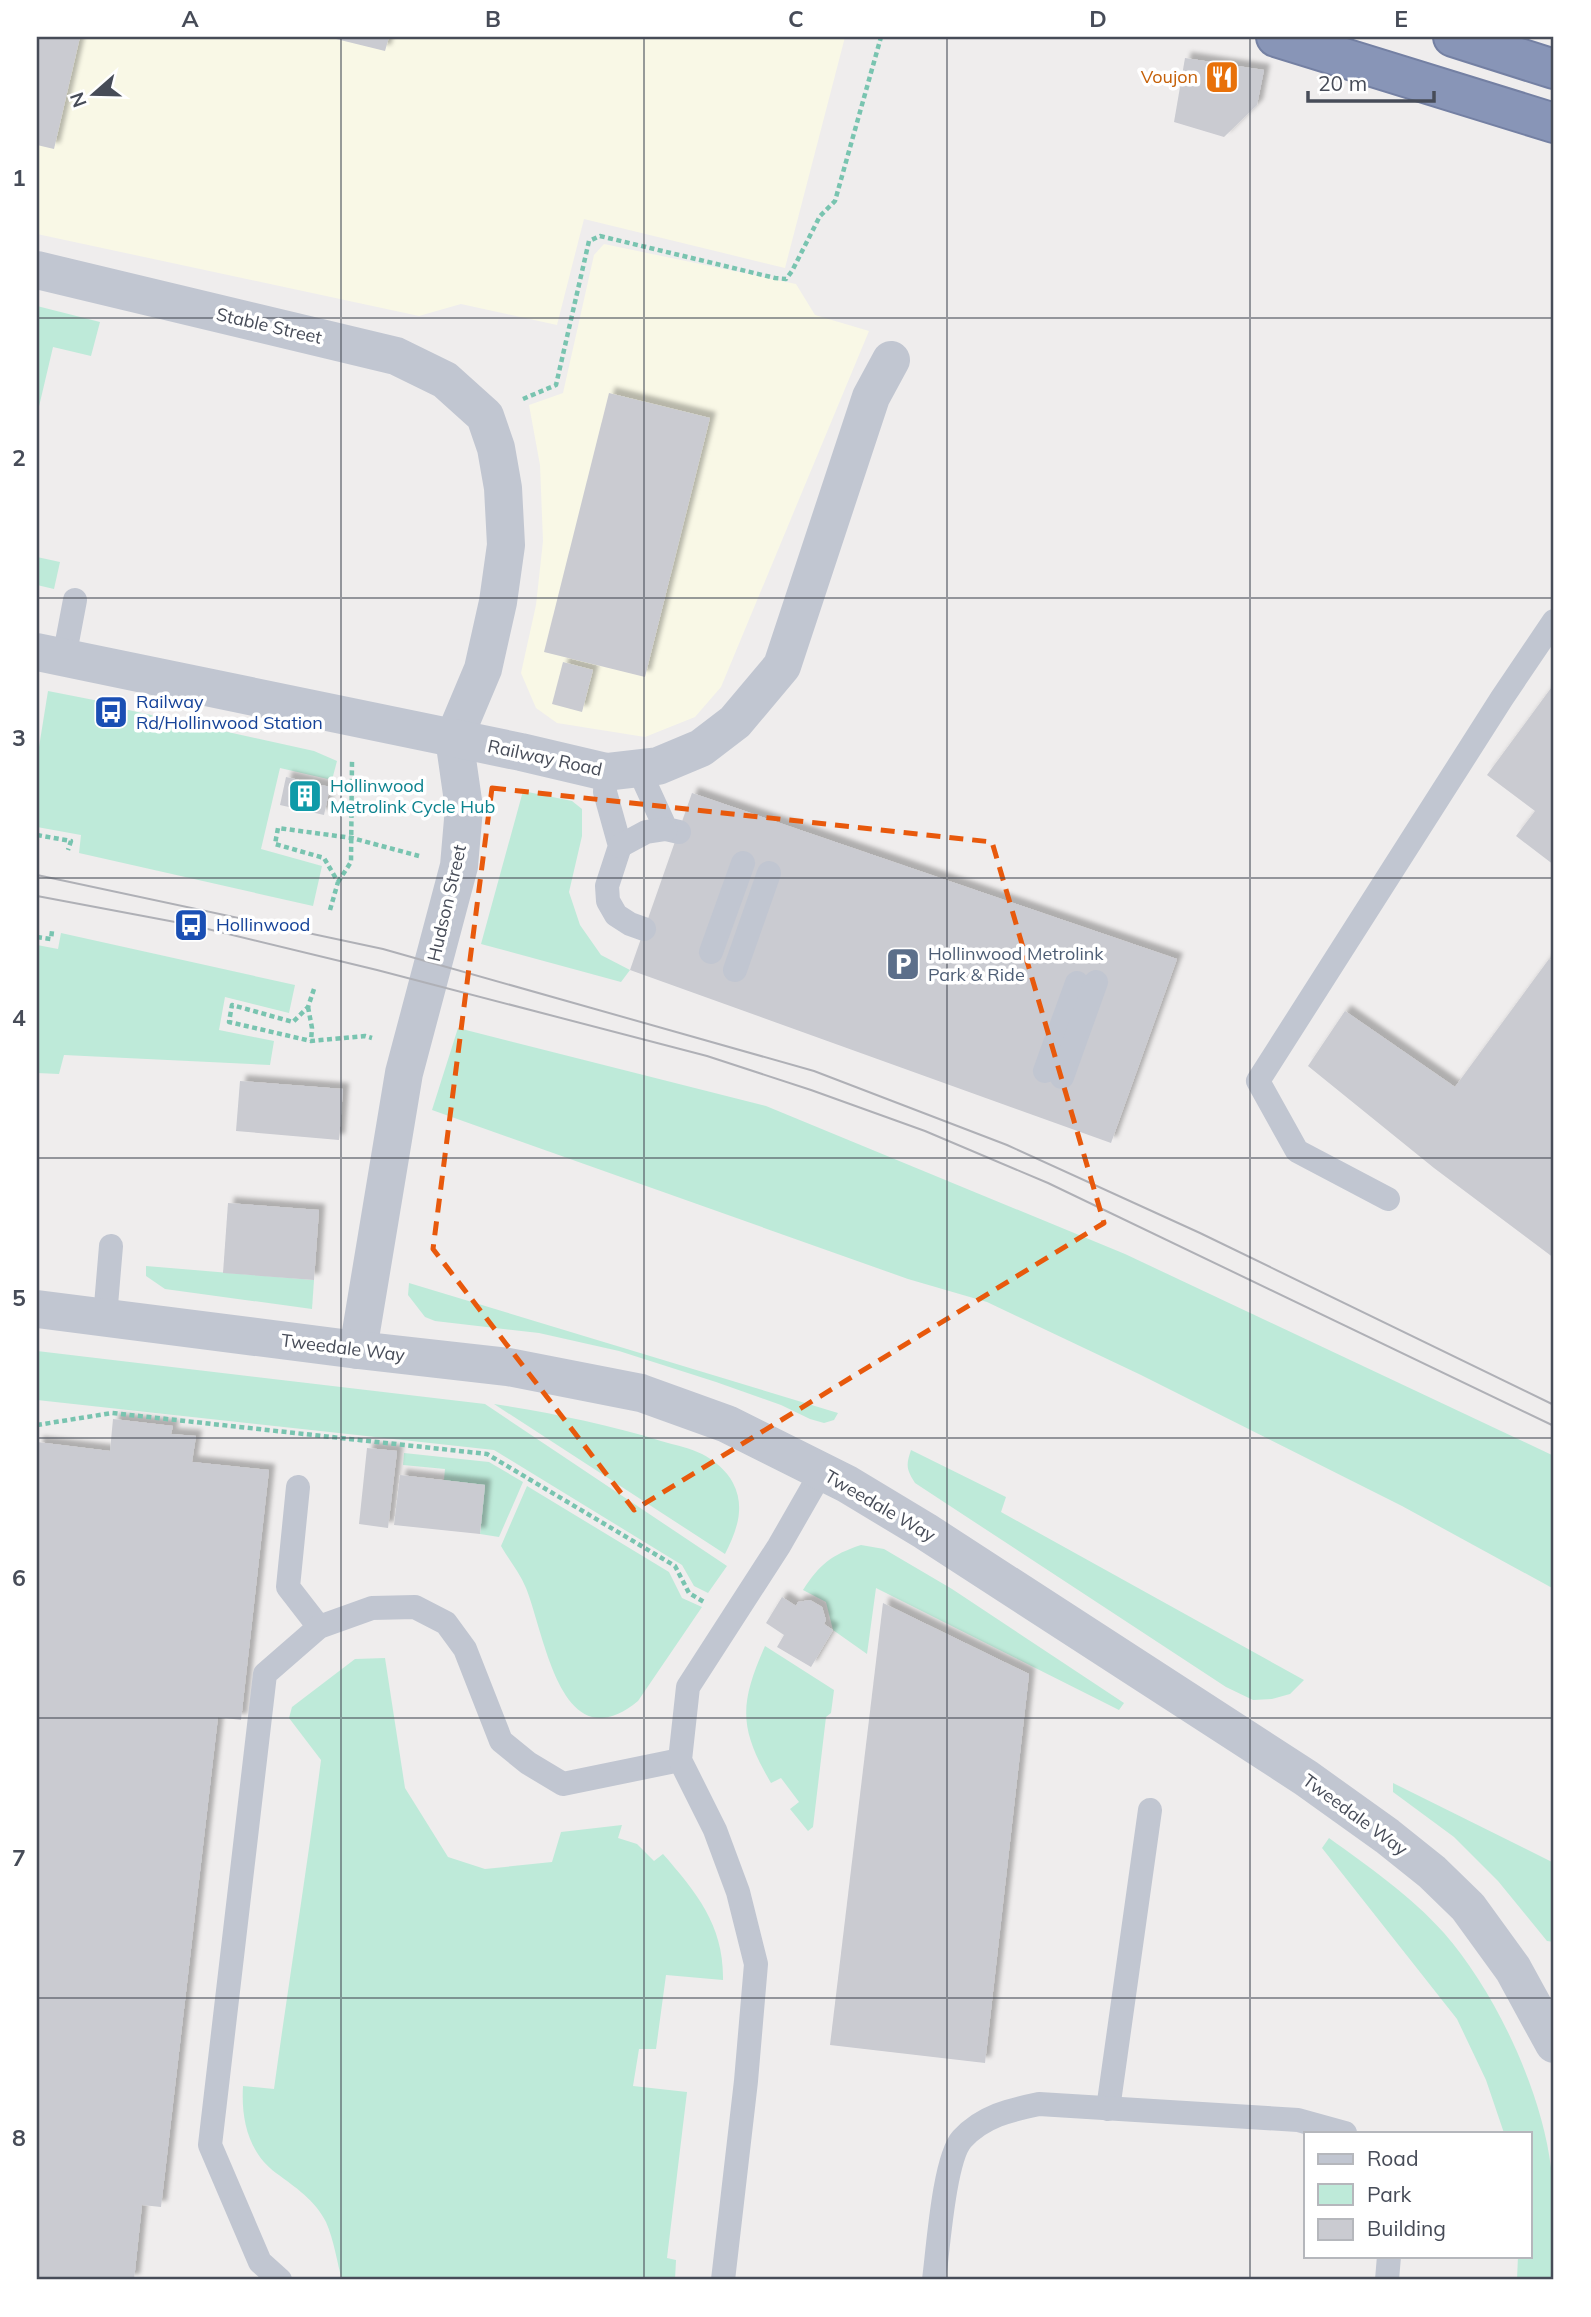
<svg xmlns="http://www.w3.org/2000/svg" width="1591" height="2317" viewBox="0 0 1591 2317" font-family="Mulish,sans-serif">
	<defs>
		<filter id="shadow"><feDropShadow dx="6" dy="-6" stdDeviation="2" flood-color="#0004"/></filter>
	</defs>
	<rect width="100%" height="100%" fill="#efeded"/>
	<g fill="#f9f8e6">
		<polygon points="37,37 845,37 785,268 584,219 557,325 461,304 419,316 37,234"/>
		<polygon points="604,244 796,284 815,315 869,331 721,687 695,717 645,737 557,723 536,708 521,673 536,605 543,541 540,465 529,405 563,393 594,255"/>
	</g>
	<g fill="#beead9">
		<polygon points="37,306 100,322 91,356 53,347 37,415"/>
		<polygon points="37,557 60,562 54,589 37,585"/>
		<polygon points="48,691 99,701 96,716 122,721 124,709 314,751 337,761 332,780 280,768 261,849 322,866 313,906 79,853 81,835 37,827 37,747 39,747"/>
		<polygon points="523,791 572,801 582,809 582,836 569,892 580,925 601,955 630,970 621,982 481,944"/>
		<polygon points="61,933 295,985 289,1013 225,997 219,1030 274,1041 270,1065 64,1055 59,1074 37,1073 37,945 58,949"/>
		<polygon points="458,1028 766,1106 1125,1254 1554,1456 1554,1589 1402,1506 1141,1375 987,1302 908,1279 432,1110"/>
		<polygon points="146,1266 314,1280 312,1309 165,1289 146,1276"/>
		<polygon points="409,1283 838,1413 834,1420 824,1423 810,1419 781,1405 716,1382 619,1351 539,1333 435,1321 425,1317 408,1295"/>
		<polygon points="37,1351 485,1404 727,1566 708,1593 694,1586 682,1565 494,1450 37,1400"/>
		<path d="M 494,1404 C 551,1413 607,1424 661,1441 C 675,1445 690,1448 702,1454 C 714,1460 727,1471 733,1483 C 746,1508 736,1532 725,1554 Z"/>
		<path d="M 911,1450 L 1006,1497 L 1001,1512 L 1304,1680 L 1290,1694 L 1272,1699 L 1253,1700 L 1226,1687 L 915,1483 C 906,1469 906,1465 911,1450 Z"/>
		<polygon points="404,1453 489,1462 523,1482 499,1537 480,1534 485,1485 444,1480 445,1469 403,1465"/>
		<path d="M 527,1486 L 669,1572 L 682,1598 L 702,1607 L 638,1701 C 561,1764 545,1635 526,1588 C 520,1573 509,1560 501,1546 Z"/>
		<path d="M 861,1545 L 884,1549 L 952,1589 L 1124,1703 L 1119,1710 L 876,1588 L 867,1654 L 833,1630 L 826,1602 L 803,1590 C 820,1564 831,1555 861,1545 Z"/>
		<path d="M 765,1646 L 834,1690 L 831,1713 L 826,1717 L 813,1827 L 808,1831 L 790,1809 L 799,1802 L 781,1778 L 771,1783 C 739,1728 739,1705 765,1646 Z"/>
		<path d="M 385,1658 L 405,1788 L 448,1857 L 485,1869 L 552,1862 L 561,1832 L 622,1825 L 618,1838 L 637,1844 L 654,1861 L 663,1854 C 697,1893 724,1926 723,1980 L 666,1975 L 656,2049 L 639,2049 L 633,2086 L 687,2092 L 667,2258 L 676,2260 L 675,2280 L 342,2280 C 337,2262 334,2240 326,2222 C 315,2200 295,2187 276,2173 C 248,2152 241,2119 243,2086 L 274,2089 C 289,1979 307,1870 321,1760 L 289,1718 L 292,1707 L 355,1659 Z"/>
		<polygon points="1393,1783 1554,1863 1554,1942 1547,1941 1498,1881 1454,1837 1393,1792"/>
		<path d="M 1329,1838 C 1369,1867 1410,1895 1444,1933 C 1495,1991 1542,2091 1551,2168 C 1555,2205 1554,2243 1554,2280 L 1517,2280 L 1518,2256 L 1530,2256 L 1530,2133 L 1504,2133 L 1486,2080 L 1457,2019 L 1322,1848 Z"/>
	</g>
	<g fill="#cacbd1" filter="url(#shadow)">
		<polygon points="37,37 80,37 54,149 37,145"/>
		<polygon points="328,37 389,37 385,51"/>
		<polygon points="1185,58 1264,70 1257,105 1224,137 1174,122"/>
		<polygon points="609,393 710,418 645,677 544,652"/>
		<polygon points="563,662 593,670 582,712 552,704"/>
		<polygon points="1554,684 1554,865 1516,836 1535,811 1487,775"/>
		<polygon points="286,777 330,787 324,815 280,805"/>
		<polygon points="692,793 1177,959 1111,1143 630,970"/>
		<polygon points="1549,959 1554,962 1554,1258 1434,1168 1308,1066 1345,1011 1455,1087"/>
		<polygon points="240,1081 343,1089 339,1140 236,1131"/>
		<polygon points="228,1203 319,1210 314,1280 223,1273"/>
		<polygon points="113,1419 173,1426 171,1434 196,1436 192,1462 269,1470 241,1720 218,1717 161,2207 142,2205 134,2280 37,2280 37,1442 110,1451"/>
		<polygon points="367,1448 397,1451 388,1528 359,1524"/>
		<polygon points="400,1475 485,1485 480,1534 394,1525"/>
		<polygon points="782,1597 796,1606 798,1602 810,1600 822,1607 826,1620 824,1624 833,1630 811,1667 777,1647 784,1635 766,1623"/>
		<polygon points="883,1603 1029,1674 985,2063 830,2045"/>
	</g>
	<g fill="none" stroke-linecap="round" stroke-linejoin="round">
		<g stroke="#7480a3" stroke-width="42">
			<g id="highway">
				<polyline points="1276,37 1554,123"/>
				<polyline points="1453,37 1554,69"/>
			</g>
		</g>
		<g stroke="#79c4b0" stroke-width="4.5" stroke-dasharray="5 3.5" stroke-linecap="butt">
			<polyline points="523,399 556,385 589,241 600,236 775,278 786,279 792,271 820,216 835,201 881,37"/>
			<polyline points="37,835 71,841 68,850"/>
			<polyline points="338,882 351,862 352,761"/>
			<polyline points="330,910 338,882 324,858 275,844 278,828 352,838 419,856"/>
			<polyline points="37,937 51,939 52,931"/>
			<polyline points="314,989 308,1007 293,1022 232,1005 229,1022 311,1041 365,1036 372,1038"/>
			<polyline points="308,1007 312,1028 311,1041"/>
			<polyline points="37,1425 112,1413 487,1454 675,1566 689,1593 704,1602"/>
		</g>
		<g stroke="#c1c6d1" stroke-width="24">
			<polyline points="64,658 75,600"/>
			<polyline points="639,770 666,829 679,832"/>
			<polyline points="606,772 605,792 620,846 607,886 608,901 616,915 630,924 644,929"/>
			<polyline points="620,846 646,832 666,829"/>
			<polyline points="711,952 743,863"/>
			<polyline points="735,970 769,873"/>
			<polyline points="1045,1071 1077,983"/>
			<polyline points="1062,1077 1096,982"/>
			<polyline points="1388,1199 1297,1151 1258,1081 1502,698 1554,621"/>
			<polyline points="105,1317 111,1246"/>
			<polyline points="298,1487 288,1587 319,1627"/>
			<polyline points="1108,2109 1150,1810"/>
			<polyline points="280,2280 260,2262 210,2145 265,1674 319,1627 372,1608 415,1607 446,1623 465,1649 501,1741 528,1763 563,1784 680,1760"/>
			<polyline points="723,2280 746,2081 756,1964 738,1892 715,1830 680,1760 688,1687 779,1546 822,1471"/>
			<path d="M 934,2280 C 938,2250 944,2159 962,2139 C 983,2116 1010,2110 1039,2104 L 1298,2120 L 1345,2133"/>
			<polyline points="1387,2280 1389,2256"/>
		</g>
		<g stroke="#c1c6d1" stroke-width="38">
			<polyline points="37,270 396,356 445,380 485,416 496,448 503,488 506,545 498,602 483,669 454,738 464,808 459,866 404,1073 358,1350"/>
			<polyline points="37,652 521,752 606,772 658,766 701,748 735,722 782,666 871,397 891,360"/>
			<polyline points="37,1309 358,1350 508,1367 641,1393 727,1424 847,1484 925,1531 1306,1778 1387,1836 1432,1872 1468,1907 1513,1969 1554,2044"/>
		</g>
		<use href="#highway" stroke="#8895b7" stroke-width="38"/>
		<g stroke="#afb0b6" stroke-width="2">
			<polyline points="37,875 383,949 814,1071 1007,1145 1200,1233 1554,1405"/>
			<polyline points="37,896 191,925 377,970 707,1056 811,1090 925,1131 1048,1183 1554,1426"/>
		</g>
	</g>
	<path fill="none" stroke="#e8590c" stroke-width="5" stroke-dasharray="14 9" stroke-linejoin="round" d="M 492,788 L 992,842 L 1104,1223 L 634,1510 L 433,1249 Z"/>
	<path fill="none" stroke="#474c58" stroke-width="2" stroke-opacity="0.55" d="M 341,37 L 341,2280M 644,37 L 644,2280M 947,37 L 947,2280M 1250,37 L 1250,2280M 37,318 L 1554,318M 37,598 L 1554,598M 37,878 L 1554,878M 37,1158 L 1554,1158M 37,1438 L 1554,1438M 37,1718 L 1554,1718M 37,1998 L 1554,1998"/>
	<defs>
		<g id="restaurant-square" transform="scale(1.75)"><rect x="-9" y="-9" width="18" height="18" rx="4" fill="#e8710a" stroke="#fff"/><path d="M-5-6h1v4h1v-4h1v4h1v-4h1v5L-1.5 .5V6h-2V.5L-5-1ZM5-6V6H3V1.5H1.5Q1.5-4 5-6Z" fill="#fff"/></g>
		<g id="bus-square" transform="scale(1.75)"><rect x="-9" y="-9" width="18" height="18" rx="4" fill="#1a4fb4" stroke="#fff"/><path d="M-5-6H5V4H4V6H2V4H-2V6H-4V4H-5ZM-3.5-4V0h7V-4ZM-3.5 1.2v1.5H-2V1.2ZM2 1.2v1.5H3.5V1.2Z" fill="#fff"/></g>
		<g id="building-square" transform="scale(1.75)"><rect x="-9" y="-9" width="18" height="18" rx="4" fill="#0f9aa8" stroke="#fff"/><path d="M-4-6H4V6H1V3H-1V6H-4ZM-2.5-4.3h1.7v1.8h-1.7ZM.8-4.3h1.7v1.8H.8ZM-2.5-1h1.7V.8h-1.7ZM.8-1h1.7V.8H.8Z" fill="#fff"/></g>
		<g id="parking-square" transform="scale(1.75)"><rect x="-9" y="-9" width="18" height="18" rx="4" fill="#5c6f8a" stroke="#fff"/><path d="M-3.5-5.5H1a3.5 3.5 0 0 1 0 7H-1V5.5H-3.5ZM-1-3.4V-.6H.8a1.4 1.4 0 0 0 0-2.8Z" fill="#fff"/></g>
	</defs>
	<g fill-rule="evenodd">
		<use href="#restaurant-square" x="1222" y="77"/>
		<use href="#bus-square" x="111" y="712"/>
		<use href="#building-square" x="305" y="796"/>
		<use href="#bus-square" x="191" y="925"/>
		<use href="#parking-square" x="903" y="964"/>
	</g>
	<g text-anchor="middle" stroke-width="7" stroke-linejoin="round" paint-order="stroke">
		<g font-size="18" fill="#c56008" stroke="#fff" text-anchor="end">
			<text x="1198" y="83">Voujon</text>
		</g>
		<g font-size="18" fill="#474c58" stroke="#fff">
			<text transform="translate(269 326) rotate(13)" y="6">Stable Street</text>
			<text transform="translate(545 758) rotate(12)" y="6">Railway Road</text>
			<text transform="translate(447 903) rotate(-77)" y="6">Hudson Street</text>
			<text transform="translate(343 1348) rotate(7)" y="6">Tweedale Way</text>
			<text transform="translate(880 1506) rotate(30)" y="6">Tweedale Way</text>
			<text transform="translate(1355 1815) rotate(36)" y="6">Tweedale Way</text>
		</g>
		<g font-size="18" fill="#164399" stroke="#fff" text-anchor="start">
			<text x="136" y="708">Railway<tspan x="136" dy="21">Rd/Hollinwood Station</tspan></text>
			<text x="216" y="931">Hollinwood</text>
		</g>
		<g font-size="18" fill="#0d838f" stroke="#fff" text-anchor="start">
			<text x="330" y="792">Hollinwood<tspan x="330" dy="21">Metrolink Cycle Hub</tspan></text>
		</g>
		<g font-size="18" fill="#4e5e75" stroke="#fff" text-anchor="start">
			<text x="928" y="960">Hollinwood Metrolink<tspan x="928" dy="21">Park &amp; Ride</tspan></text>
		</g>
	</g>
	<rect width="1591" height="2317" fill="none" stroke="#ffffff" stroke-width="77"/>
	<rect x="1304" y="2132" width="228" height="126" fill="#ffffff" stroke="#b5b7bc" stroke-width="2"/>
	<rect x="1318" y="2154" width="35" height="10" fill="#c1c6d1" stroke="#b5b7bc" stroke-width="2"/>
	<text x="1367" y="2166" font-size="21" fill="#474c58">Road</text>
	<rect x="1318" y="2184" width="35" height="21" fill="#beead9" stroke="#b5b7bc" stroke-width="2"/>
	<text x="1367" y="2202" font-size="21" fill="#474c58">Park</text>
	<rect x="1318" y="2219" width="35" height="21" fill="#cacbd1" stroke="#b5b7bc" stroke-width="2"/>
	<text x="1367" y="2236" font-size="21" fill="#474c58">Building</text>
	<g transform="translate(94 94) rotate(250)" stroke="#ffffff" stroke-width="5" paint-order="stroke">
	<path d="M0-5L12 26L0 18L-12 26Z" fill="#474c58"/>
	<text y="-10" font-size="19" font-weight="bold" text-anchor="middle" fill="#474c58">N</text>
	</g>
	<path d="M1308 91v10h126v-10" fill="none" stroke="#474c58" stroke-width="3.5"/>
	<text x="1318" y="91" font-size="21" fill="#474c58" stroke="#ffffff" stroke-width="5" paint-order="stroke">20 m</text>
	<rect x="38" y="38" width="1514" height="2240" fill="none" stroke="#474c58" stroke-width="2.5"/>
	<g font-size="23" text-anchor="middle" font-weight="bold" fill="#474c58">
		<text x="190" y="27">A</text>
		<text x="493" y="27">B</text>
		<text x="796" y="27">C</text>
		<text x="1098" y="27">D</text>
		<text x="1401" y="27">E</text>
		<text x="19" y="186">1</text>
		<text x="19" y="466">2</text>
		<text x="19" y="746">3</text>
		<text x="19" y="1026">4</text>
		<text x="19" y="1306">5</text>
		<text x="19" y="1586">6</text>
		<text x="19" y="1866">7</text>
		<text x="19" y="2146">8</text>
	</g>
</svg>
